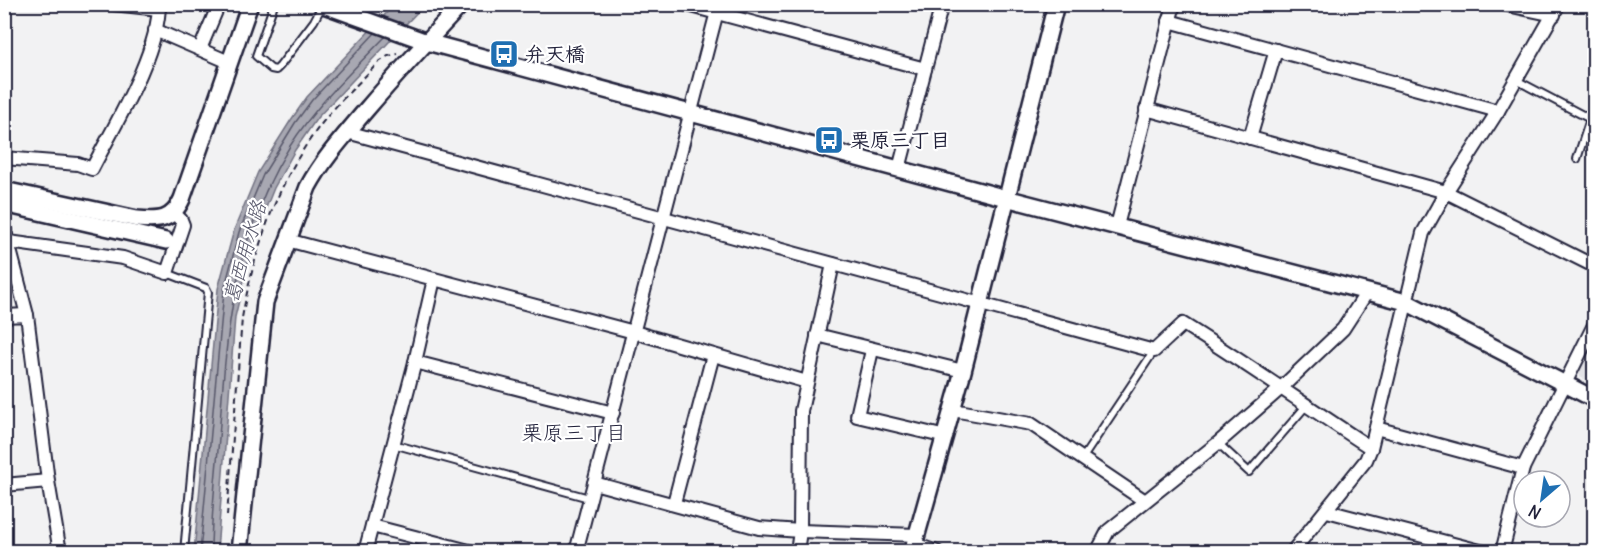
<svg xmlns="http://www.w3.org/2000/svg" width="1599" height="556" viewBox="0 0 1599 556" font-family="Delius,'Klee One',sans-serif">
	<rect width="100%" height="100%" fill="#f2f2f3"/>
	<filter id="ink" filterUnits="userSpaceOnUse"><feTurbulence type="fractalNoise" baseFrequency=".0167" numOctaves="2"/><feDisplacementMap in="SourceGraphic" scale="12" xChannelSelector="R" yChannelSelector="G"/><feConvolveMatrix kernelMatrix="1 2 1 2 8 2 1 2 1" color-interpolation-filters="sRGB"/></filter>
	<g filter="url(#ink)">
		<polygon fill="#e2e2e6" points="1594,340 1594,384 1580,377 1579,370"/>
		<polygon fill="#a8a8b2" stroke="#727282" stroke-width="1.5" points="394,5 424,5 317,118 295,150 274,188 255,235 235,317 217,551 194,552 218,289 234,230 258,172 291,120 307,97"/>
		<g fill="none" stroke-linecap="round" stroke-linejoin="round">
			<g stroke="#58586b" stroke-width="1.5">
				<polyline points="200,552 224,291 239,232 263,175 295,123 312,100 375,33"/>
				<path d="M 211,552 C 211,514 216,476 219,438 C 226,335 233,237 290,146 C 316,105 352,71 385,37"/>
			</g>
			<g stroke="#22223b" stroke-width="10">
				<g id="service">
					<polyline points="274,4 256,56 271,69 276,70 280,66 314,21 322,6"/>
					<polyline points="1516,80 1594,121"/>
					<polyline points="1577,159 1590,119"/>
					<polyline points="167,273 206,288 208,292 184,552"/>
					<polyline points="1218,443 1249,472 1306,406"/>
					<polyline points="393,444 589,498"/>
					<polyline points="1082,459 1154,351"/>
				</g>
			</g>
			<g stroke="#22223b" stroke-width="16">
				<g id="minor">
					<polyline points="113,4 159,9"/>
					<polyline points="684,4 925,69"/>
					<polyline points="1503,4 1554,15"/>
					<polyline points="1169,21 1498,111"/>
					<polyline points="155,30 229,62"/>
					<polyline points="200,49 219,4"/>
					<polyline points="1146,109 1446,192 1594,266"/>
					<path d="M 347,132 L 1154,351 L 1183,324 C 1247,364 1308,407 1371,448"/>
					<polyline points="1250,138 1276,50"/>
					<path d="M 4,158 L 78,164 L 92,169 C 114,126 159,53 159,4"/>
					<polyline points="899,169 942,4"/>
					<polyline points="1117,226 1174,4"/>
					<polyline points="4,227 27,315"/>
					<polyline points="287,240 634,332 807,382"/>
					<polyline points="9,242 123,258 167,273 183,225 181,220 174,213"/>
					<polyline points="4,316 27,315 48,481 60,552"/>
					<polyline points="817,335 963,371"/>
					<polyline points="872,350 857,416 946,437"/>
					<polyline points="415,362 613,413"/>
					<polyline points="953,410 1031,424 1145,501"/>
					<polyline points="1376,428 1523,468"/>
					<polyline points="594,483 759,528 800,531 917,535"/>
					<polyline points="4,485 48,481"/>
					<polyline points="674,503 713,355"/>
					<polyline points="1327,511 1484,552"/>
					<polyline points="372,526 473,552"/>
					<polyline points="914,544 937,552"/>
					<polyline points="365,552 415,362 434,279"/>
					<polyline points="576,552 719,4"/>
					<polyline points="797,552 800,531 801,411 833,264"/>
					<polyline points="1097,552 1108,531 1218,443 1280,389 1343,329 1367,292"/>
					<polyline points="1292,552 1366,460 1371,448 1423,233 1446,192 1498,111 1559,4"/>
					<polyline points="1502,552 1523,468 1594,325"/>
				</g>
			</g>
			<g stroke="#22223b" stroke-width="20">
				<g id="tertiary">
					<polyline points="321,4 427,42 1006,198 1406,302 1594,399"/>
					<path d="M 4,190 L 137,219 C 159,221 172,221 182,199 L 250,4"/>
					<polyline points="4,204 166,241"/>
					<path d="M 239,552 L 265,302 L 308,187 C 323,159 345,135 366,110 C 397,74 429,39 462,4"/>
					<polyline points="912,552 963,371 1056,4"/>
				</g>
			</g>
			<path stroke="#22223b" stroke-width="2" stroke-dasharray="6 4.5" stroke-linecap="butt" d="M 227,516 L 242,318 C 254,250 277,182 319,127 C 337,103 359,83 379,62 L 388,56 L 398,54"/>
			<use href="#service" stroke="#fff" stroke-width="6"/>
			<use href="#minor" stroke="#fff" stroke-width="12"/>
			<use href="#tertiary" stroke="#fff" stroke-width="15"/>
		</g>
	</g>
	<defs>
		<g id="bus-square" transform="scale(1.5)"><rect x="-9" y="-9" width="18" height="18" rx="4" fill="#1f6fb2" stroke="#fff"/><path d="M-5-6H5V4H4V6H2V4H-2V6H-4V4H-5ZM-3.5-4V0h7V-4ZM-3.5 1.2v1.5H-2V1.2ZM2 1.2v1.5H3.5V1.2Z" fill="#fff"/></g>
	</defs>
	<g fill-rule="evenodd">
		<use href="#bus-square" x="504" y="54"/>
		<use href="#bus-square" x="829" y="140"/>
	</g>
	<g text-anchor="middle" stroke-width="4.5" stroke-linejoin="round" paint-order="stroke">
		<g font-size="20" font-weight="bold" fill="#22223b" stroke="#fff" text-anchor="start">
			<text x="525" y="61">弁天橋</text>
			<text x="850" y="147">栗原三丁目</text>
		</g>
		<g font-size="21" font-style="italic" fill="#58586b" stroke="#fff">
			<text transform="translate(245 252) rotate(-74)" y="7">葛西用水路</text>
		</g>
		<g font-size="21" fill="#22223b" stroke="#fff">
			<text x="574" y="440">栗原三丁目</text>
		</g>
	</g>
	<rect width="1599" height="556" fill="none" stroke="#fff" stroke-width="24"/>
	<rect x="12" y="12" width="1575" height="532" fill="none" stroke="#22223b" stroke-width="2" filter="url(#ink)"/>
	<g transform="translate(1542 499) rotate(209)"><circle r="28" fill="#ffffff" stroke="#a7a7b1" stroke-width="1.5"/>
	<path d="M0-4.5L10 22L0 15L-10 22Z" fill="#1f6fb2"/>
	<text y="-9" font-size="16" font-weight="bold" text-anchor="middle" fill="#22223b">N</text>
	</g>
</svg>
